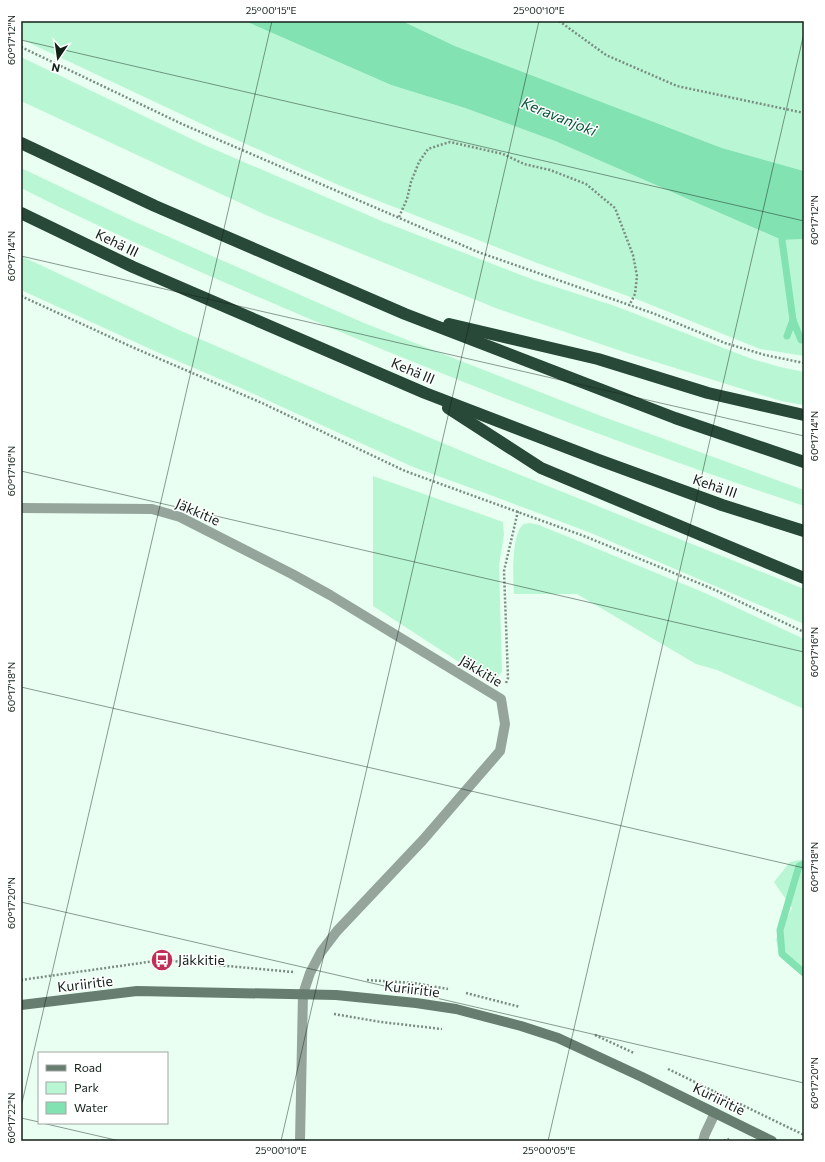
<svg xmlns="http://www.w3.org/2000/svg" width="825" height="1162" viewBox="0 0 825 1162" font-family="Commissioner,sans-serif">
	<rect width="100%" height="100%" fill="#e9fff2"/>
	<g fill="#b9f7d4">
		<polygon points="21,21 245,21 391,85 465,108 555,141 782,240 804,239 804,356 760,349 644,302 537,263 343,187 221,133 21,39"/>
		<polygon points="402,21 804,21 804,171 722,148 455,46"/>
		<polygon points="21,57 202,144 384,222 534,280 615,306 752,359 780,367 804,372 804,405 781,401 627,353 498,309 266,215 21,101"/>
		<path d="M 21,168 L 135,222 L 364,323 L 601,416 L 804,490 L 804,506 C 618,444 436,374 256,296 C 177,262 98,227 21,188 Z"/>
		<polygon points="21,256 179,330 371,413 483,460 804,589 804,624 591,533 493,496 413,467 243,389 157,352 21,290"/>
		<polygon points="373,476 503,522 504,535 499,565 502,671 496,679 490,682 373,606"/>
		<path d="M 530,523 L 539,525 L 705,593 L 804,639 L 804,709 L 717,670 L 696,664 L 577,594 L 514,594 C 513,581 511,531 524,524 C 525,524 529,523 530,523 Z"/>
		<polygon points="804,859 804,976 779,954 776,939 792,908 774,882 790,862"/>
	</g>
	<polygon fill="#82e2b1" points="245,21 402,21 455,46 722,148 804,171 804,239 782,240 555,141 465,108 391,85"/>
	<g fill="none" stroke-linecap="round" stroke-linejoin="round">
		<g stroke="#82e2b1" stroke-width="7">
			<polyline points="784,231 782,240 793,320 787,336"/>
			<polyline points="793,320 801,340"/>
			<polyline points="804,864 799,866 780,930 782,954 804,973"/>
		</g>
		<g stroke="#7b8d82" stroke-width="2.5" stroke-dasharray="2 2" stroke-linecap="butt">
			<polyline points="559,21 606,55 677,86 804,113"/>
			<polyline points="21,47 182,124 478,252 655,314 725,343 765,355 804,363"/>
			<polyline points="399,217 407,199 411,182 419,162 428,149 440,145 450,142 503,154 524,164 550,170 586,184 615,208 633,255 637,276 635,294 629,306"/>
			<polyline points="21,296 132,347 262,403 405,471 584,536 713,589 804,632"/>
			<polyline points="506,683 508,678 504,571 518,511"/>
			<polyline points="21,980 162,960 293,972"/>
			<polyline points="367,980 414,983 448,989"/>
			<polyline points="466,993 520,1007"/>
			<polyline points="334,1014 381,1022 442,1029"/>
			<polyline points="595,1035 634,1053"/>
			<polyline points="668,1069 804,1135"/>
			<polyline points="724,1141 729,1139"/>
		</g>
		<g stroke="#95a59c" stroke-width="10">
			<polyline points="21,508 152,509 180,517 292,574 330,595 501,699 505,724 500,751 423,840 337,931 321,952 310,973 303,994 300,1141"/>
			<polyline points="703,1141 705,1134 715,1113"/>
		</g>
		<polyline stroke="#667d70" stroke-width="10" points="21,1005 137,991 336,995 416,1003 456,1009 521,1026 558,1038 642,1077 772,1141"/>
		<g stroke="#284838" stroke-width="12">
			<polyline points="21,143 155,206 405,314 675,418 804,462"/>
			<polyline points="21,213 133,267 425,393 599,460 722,505 804,531"/>
			<polyline points="449,324 598,359 708,393 804,415"/>
			<polyline points="448,408 541,468 804,578"/>
		</g>
	</g>
	<path fill="none" stroke="#122018" stroke-width="1" stroke-opacity="0.45" d="M 21,40 L 804,221M 21,256 L 804,436M 21,471 L 804,652M 21,687 L 804,868M 21,902 L 804,1083M 21,1107 L 272,21M 21,1118 L 39,1122M 42,1123 L 120,1141M 281,1141 L 539,21M 548,1141 L 804,33"/>
	<defs>
		<g id="bus-disc" transform="scale(1.15)"><circle r="9.5" fill="#bf2f56" stroke="#fff"/><path d="M-5-6H5V4H4V6H2V4H-2V6H-4V4H-5ZM-3.5-4V0h7V-4ZM-3.5 1.2v1.5H-2V1.2ZM2 1.2v1.5H3.5V1.2Z" fill="#fff"/></g>
	</defs>
	<g fill-rule="evenodd">
		<use href="#bus-disc" x="162" y="960"/>
	</g>
	<g text-anchor="middle" stroke-width="3" stroke-linejoin="round" paint-order="stroke">
		<g font-size="14" fill="#122018" stroke="#fff">
			<text transform="translate(117 243) rotate(26)" y="5">Kehä III</text>
			<text transform="translate(413 371) rotate(23)" y="5">Kehä III</text>
			<text transform="translate(715 486) rotate(19)" y="5">Kehä III</text>
			<text transform="translate(198 512) rotate(24)" y="5">Jäkkitie</text>
			<text transform="translate(481 671) rotate(31)" y="5">Jäkkitie</text>
			<text transform="translate(85 984) rotate(-7)" y="5">Kuriiritie</text>
			<text transform="translate(412 989) rotate(7)" y="5">Kuriiritie</text>
			<text transform="translate(719 1099) rotate(26)" y="5">Kuriiritie</text>
		</g>
		<g font-size="14" fill="#122018" stroke="#fff" text-anchor="start">
			<text x="178" y="965">Jäkkitie</text>
		</g>
		<g font-size="15" font-style="italic" fill="#065637" stroke="#fff">
			<text transform="translate(559 117) rotate(22)" y="5">Keravanjoki</text>
		</g>
	</g>
	<rect width="825" height="1162" fill="none" stroke="#ffffff" stroke-width="44"/>
	<rect x="38" y="1052" width="130" height="72" fill="#ffffff" stroke="#a0a6a3"/>
	<rect x="46" y="1065" width="20" height="6" fill="#667d70" stroke="#a0a6a3"/>
	<text x="74" y="1072" font-size="12" fill="#122018">Road</text>
	<rect x="46" y="1082" width="20" height="12" fill="#b9f7d4" stroke="#a0a6a3"/>
	<text x="74" y="1092" font-size="12" fill="#122018">Park</text>
	<rect x="46" y="1102" width="20" height="12" fill="#82e2b1" stroke="#a0a6a3"/>
	<text x="74" y="1112" font-size="12" fill="#122018">Water</text>
	<g transform="translate(58 58) rotate(193)" stroke="#ffffff" stroke-width="3" paint-order="stroke">
	<path d="M0-3L7 15L0 10L-7 15Z" fill="#122018"/>
	<text y="-6" font-size="11" font-weight="bold" text-anchor="middle" fill="#122018">N</text>
	</g>
	<rect x="22" y="22" width="781" height="1118" fill="none" stroke="#122018" stroke-width="1.5"/>
	<g font-size="10" text-anchor="middle" fill="#122018">
		<text x="271" y="14">25°00'15"E</text>
		<text x="539" y="14">25°00'10"E</text>
		<text transform="translate(11 40) rotate(-90)" y="4">60°17'12"N</text>
		<text transform="translate(814 220) rotate(-90)" y="4">60°17'12"N</text>
		<text transform="translate(11 256) rotate(-90)" y="4">60°17'14"N</text>
		<text transform="translate(814 436) rotate(-90)" y="4">60°17'14"N</text>
		<text transform="translate(11 471) rotate(-90)" y="4">60°17'16"N</text>
		<text transform="translate(814 652) rotate(-90)" y="4">60°17'16"N</text>
		<text transform="translate(11 687) rotate(-90)" y="4">60°17'18"N</text>
		<text transform="translate(814 867) rotate(-90)" y="4">60°17'18"N</text>
		<text transform="translate(11 903) rotate(-90)" y="4">60°17'20"N</text>
		<text transform="translate(814 1083) rotate(-90)" y="4">60°17'20"N</text>
		<text transform="translate(11 1118) rotate(-90)" y="4">60°17'22"N</text>
		<text x="281" y="1154">25°00'10"E</text>
		<text x="549" y="1154">25°00'05"E</text>
	</g>
</svg>
